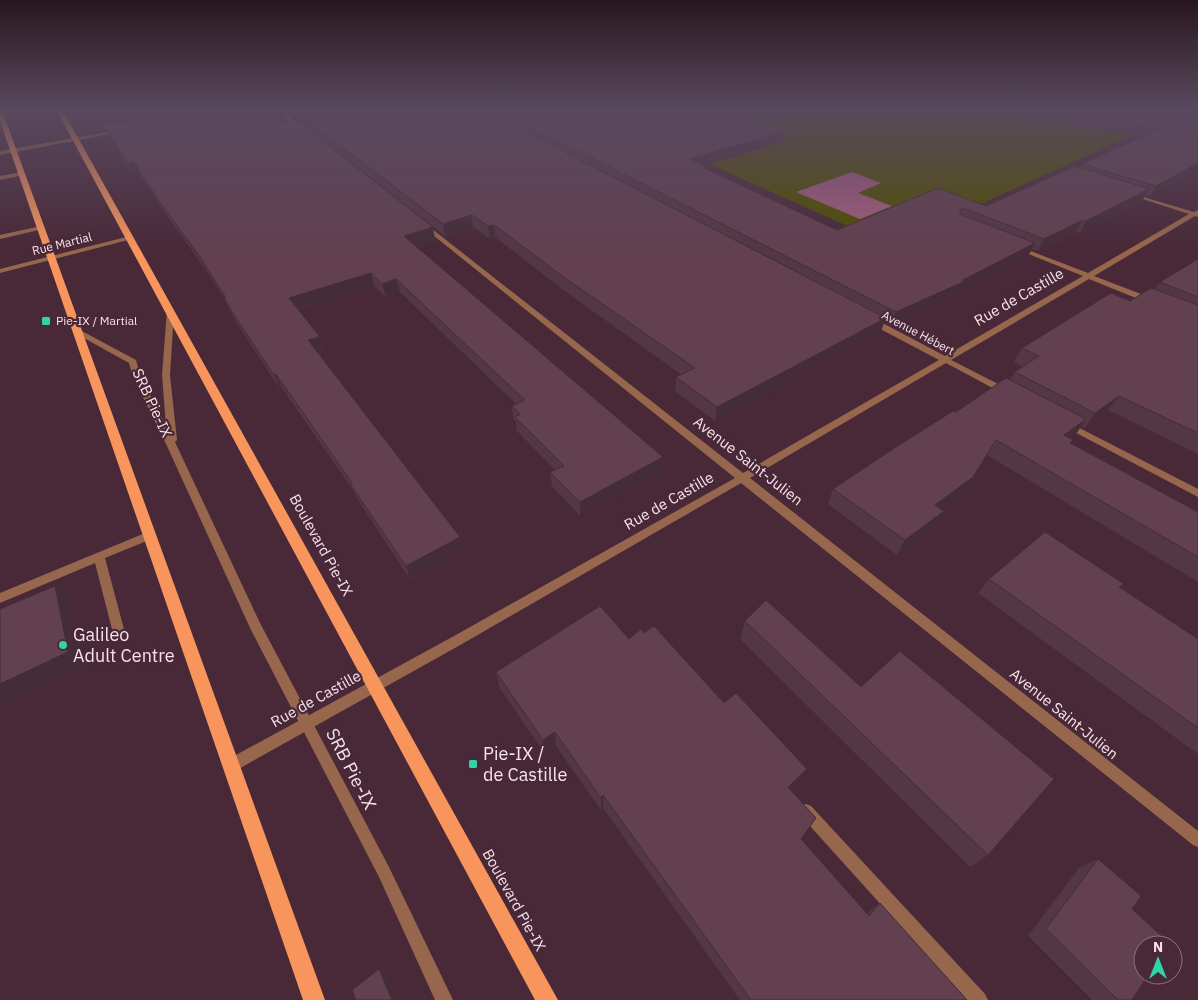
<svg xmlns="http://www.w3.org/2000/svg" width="1198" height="1000" viewBox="0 0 1198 1000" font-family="'IBM Plex Sans',sans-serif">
	<rect width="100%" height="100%" fill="#492938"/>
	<polygon fill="#4e4f00" points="782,109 1145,109 1175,116 890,245 709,164 782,142 733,123"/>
	<polygon fill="#a55e81" points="852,172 881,183 858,193 892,206 860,219 796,192"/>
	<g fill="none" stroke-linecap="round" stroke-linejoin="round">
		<g fill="#96674c" fill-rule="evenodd">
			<polygon points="22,172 25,174 24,175 0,180 0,176"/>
			<polygon points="41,226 43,227 43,229 0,239 0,235"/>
			<polygon points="167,310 174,312 170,375 177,440 175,442 260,623 389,867 453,1000 435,1000 379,877 251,630 167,446 133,377 129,363 73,332 77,330 80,330 136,360 141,377 166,426 162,375"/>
			<polygon points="150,531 154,532 155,535 154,538 105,558 125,633 123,637 119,638 115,637 113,633 95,563 0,603 0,593"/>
			<polygon points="806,804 811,806 985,994 988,1000 967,1000 801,816 799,811 801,806"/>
		</g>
		<g fill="#96674c" fill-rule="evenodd">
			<polygon points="275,109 280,109 305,129 305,131 301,131"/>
			<polygon points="119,130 121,132 0,155 0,151"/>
			<polygon points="1130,193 1194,212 1198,210 1198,217 1195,216 1094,276 1154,299 1154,303 1148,303 1089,279 951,360 1008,389 1008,393 1002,393 946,363 750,478 1198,831 1198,847 1193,845 741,483 462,644 235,771 230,773 225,771 223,766 225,761 454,636 735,478 423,227 423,225 427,225 743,473 939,360 869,323 869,319 875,319 945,356 1083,276 1016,249 1016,247 1020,247 1088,273 1189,214 1130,195"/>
			<polygon points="130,236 132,237 132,239 0,273 0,269"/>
			<polygon points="1066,421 1198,489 1198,497 1063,426 1062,424 1063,422"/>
		</g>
		<g fill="#f7955c" fill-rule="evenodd">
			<polygon points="56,109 62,109 558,1000 535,1000"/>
			<polygon points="0,111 3,113 325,1000 303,1000 0,121"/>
		</g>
	</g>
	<g fill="#543745">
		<polygon points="96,109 435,239 415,245 662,471 580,516 552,486 550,472 555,470 517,431 516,422 513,419 512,406 516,404 400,292 386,297 374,286 299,310 320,337 324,350 318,353 460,537 463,551 410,579 356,497 353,490 282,388 280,389 238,325 230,311 224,298 206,270 163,210 139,173 133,175 110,136"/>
		<polygon points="359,109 782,109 750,118 783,142 705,166 708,170 837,230 938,188 986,206 1080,168 1082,164 1141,137 1012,114 1014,109 1198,109 1198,170 1150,196 1145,195 1142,201 1080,233 1076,232 1038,251 1032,249 1028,256 960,292 959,294 891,326 884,322 881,331 715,421 675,391 676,377 682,375 562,289 495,237 490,239 473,227 445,236 310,130 307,120"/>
		<polygon points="1198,259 1198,454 1108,410 1085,428 1081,426 1076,434 1070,438 1071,443 1198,512 1198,582 987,455 964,493 941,509 935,526 897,555 828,504 833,489 956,412 1010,380 1015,372 1023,367 1014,362 1022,348 1155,289 1160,282"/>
		<polygon points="989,579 1124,584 1120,587 1198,639 1198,754 978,593"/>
		<polygon points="745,621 988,855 970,867 740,639"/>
		<polygon points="644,633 724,703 799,782 790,790 801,839 866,914 880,903 967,1000 740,1000 603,808 601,810 556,746 545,754 499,687 496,672 629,639"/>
		<polygon points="1098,859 1132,909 1132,1000 1092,1000 1028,936 1079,868"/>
	</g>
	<g fill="#452d38">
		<polygon points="159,109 219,109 107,129 101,119"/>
		<polygon points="746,109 782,109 733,123 734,112"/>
		<polygon points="785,131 783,142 689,170 690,159"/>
		<polygon points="134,162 139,173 133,175 128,163"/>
		<polygon points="1198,163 1198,170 1150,196 1156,186"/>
		<polygon points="1149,189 1142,201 1080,233 1086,221"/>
		<polygon points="472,215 473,227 445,236 443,224"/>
		<polygon points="1083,220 1076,232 1038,251 1044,239"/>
		<polygon points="494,225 495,237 490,239 488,226"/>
		<polygon points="433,227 435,239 407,248 404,236"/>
		<polygon points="1035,243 1028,256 960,292 959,294 891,326 896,312 963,280"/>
		<polygon points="371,273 374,286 294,311 289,298"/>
		<polygon points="396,279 400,292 386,297 382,284"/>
		<polygon points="886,318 881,331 715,421 717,407"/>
		<polygon points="320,337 324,350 314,354 308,340"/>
		<polygon points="276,374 282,388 280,389 274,375"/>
		<polygon points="1119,396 1108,410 1085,428 1095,413"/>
		<polygon points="1086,419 1076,434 1054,450 1064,435"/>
		<polygon points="996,440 964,493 927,520 935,505"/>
		<polygon points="663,457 662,471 580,516 580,502"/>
		<polygon points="944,511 935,526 897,555 905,540"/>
		<polygon points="460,537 463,551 410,579 406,566"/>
		<polygon points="55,586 70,600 84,666 0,706 0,684"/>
		<polygon points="555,732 556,746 545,754 543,740"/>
		<polygon points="807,769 799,782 780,799 788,787"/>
		<polygon points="603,795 603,808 601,810 601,798"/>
		<polygon points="379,969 388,975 399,1000 392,1000"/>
	</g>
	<g fill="#624050" stroke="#452d38">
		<polygon points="96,109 159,109 101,119"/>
		<polygon points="192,109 267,109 286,124 298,122 433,227 404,236 663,457 580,502 550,472 564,466 515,417 520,414 512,406 525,400 396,279 382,284 371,273 289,298 320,337 308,340 460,537 406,566 350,484 352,483 276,374 274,375 232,312 224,298 226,298 200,257 157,198 134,162 128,163 104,125"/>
		<polygon points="359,109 481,109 886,318 717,407 676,377 695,368 562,276 494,225 488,226 472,215 443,224 307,120"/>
		<polygon points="495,109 746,109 734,112 785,131 690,159 708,167 704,168 837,230 938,188 986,206 1075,166 1149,189 1086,221 1083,220 1044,239 966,209 960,209 960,214 1035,243 963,280 965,281 896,312"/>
		<polygon points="1040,109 1198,109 1198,163 1156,186 1082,164 1159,129"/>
		<polygon points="1198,259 1198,297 1160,282"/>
		<polygon points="1151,288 1198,305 1198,433 1119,396 1095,413 1015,372 1039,356 1022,348 1111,293 1130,301"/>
		<polygon points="1006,378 1086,419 1064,435 1073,440 1070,443 1198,512 1198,557 996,440 973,477 935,505 944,511 905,540 833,489 896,447 953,411 956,412"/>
		<polygon points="1045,532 1124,584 1119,587 1198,639 1198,728 989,579"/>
		<polygon points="55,586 68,652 0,684 0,609"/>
		<polygon points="766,600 861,687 900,651 1054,779 988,855 745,621"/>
		<polygon points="600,606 629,639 641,629 644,633 654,626 724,703 736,693 807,769 788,787 816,818 801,839 869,916 880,903 967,1000 751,1000 603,795 601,798 555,732 543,740 496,672"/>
		<polygon points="1098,859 1141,896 1132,909 1168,942 1166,945 1143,945 1143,975 1148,975 1132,1000 1118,1000 1046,929"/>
		<polygon points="379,969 392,1000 356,1000 352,990"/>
	</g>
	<linearGradient id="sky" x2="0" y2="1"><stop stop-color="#28171f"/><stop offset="0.44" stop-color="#59495e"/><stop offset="1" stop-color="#59495e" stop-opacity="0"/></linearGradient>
	<rect width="1198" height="249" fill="url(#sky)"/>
	<g fill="#31d4a9" stroke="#492938" stroke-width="2">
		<rect x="41" y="316" width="10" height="10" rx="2.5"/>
		<circle cx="63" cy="645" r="5"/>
		<rect x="468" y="759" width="10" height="10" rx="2.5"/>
	</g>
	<g text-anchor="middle" stroke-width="4.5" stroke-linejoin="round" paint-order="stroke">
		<g font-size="12" fill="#f8e2eb" stroke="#492938">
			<text transform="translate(62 244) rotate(-14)" y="4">Rue Martial</text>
			<text transform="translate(918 333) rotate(28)" y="4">Avenue Hébert</text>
		</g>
		<g font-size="12" fill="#f8e2eb" stroke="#492938" text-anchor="start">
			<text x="56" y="325">Pie-IX / Martial</text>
		</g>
		<g font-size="15" fill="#f8e2eb" stroke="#492938">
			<text transform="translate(1019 297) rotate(-30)" y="5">Rue de Castille</text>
			<text transform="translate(152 403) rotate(65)" y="5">SRB Pie-IX</text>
			<text transform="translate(748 461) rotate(38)" y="5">Avenue Saint-Julien</text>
			<text transform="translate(669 501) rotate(-30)" y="5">Rue de Castille</text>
			<text transform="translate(321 545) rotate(61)" y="5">Boulevard Pie-IX</text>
			<text transform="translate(316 699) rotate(-29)" y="5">Rue de Castille</text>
			<text transform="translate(1064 714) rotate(39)" y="5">Avenue Saint-Julien</text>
			<text transform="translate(514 900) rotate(61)" y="5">Boulevard Pie-IX</text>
		</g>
		<g font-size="18" fill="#f8e2eb" stroke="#492938" text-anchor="start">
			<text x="73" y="641">Galileo<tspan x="73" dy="21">Adult Centre</tspan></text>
			<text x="483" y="760">Pie-IX /<tspan x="483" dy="21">de Castille</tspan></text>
		</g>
		<g font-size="18" fill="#f8e2eb" stroke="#492938">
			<text transform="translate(351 769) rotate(63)" y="6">SRB Pie-IX</text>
		</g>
	</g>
	<g transform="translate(1158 960)"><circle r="24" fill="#492938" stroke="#8f7380"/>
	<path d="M0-4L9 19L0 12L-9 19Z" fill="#31d4a9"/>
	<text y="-8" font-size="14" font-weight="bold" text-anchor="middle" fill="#f8e2eb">N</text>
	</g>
</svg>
